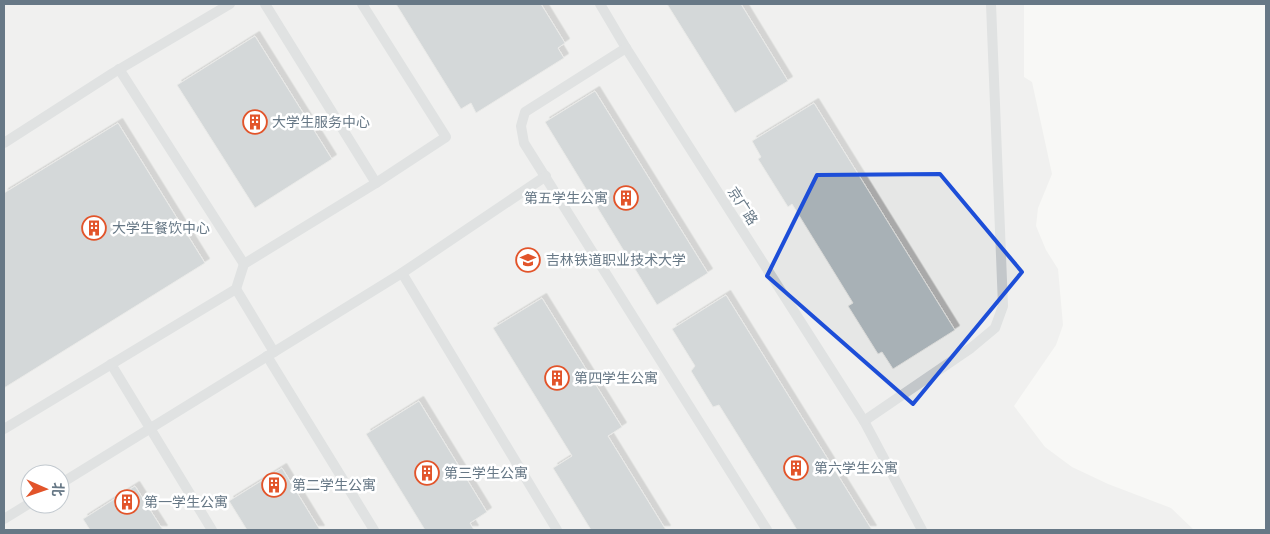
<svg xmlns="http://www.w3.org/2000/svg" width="1270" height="534" viewBox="0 0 1270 534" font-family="Poppins,'Noto Sans SC',sans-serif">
	<defs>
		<filter id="shadow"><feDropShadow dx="4.5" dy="-4.5" stdDeviation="0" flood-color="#0004"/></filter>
	</defs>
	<rect width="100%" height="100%" fill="#f8f8f5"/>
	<path fill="#e6e7e6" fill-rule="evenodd" d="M 4,4 L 1024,4 L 1024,77 L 1032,82 L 1052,174 L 1038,208 L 1036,226 L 1046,250 L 1058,269 L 1063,325 L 1056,345 L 1014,406 L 1045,447 L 1072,467 L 1108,484 L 1171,508 L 1194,530 L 4,530 ZM 30,474 L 60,474 L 60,504 L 30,504 Z"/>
	<g fill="#a8b1b6" stroke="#d9d9d7" filter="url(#shadow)">
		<polygon points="396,4 541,4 565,43 558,48 564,58 476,113 471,103 461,109"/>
		<polygon points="667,4 741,4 788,81 735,113"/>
		<polygon points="255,36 332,159 255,208 177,85"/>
		<polygon points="595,91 708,273 657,305 545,122"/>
		<polygon points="814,103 955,330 893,369 882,352 878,354 848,306 853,303 792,204 788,207 758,159 761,157 752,141"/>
		<polygon points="118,123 205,263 4,388 4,193"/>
		<polygon points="726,295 872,530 797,530 719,405 713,407 691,371 695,366 672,329"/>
		<polygon points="542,298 622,427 608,436 666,530 591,530 553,468 572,456 493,328"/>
		<polygon points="419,401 487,512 470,523 474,530 425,530 366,434"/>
		<polygon points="282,468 320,530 247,530 229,501"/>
		<polygon points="135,486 163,530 90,530 83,519"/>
	</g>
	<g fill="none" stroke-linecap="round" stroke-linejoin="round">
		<g stroke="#c3c7ca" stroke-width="10">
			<polyline points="265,4 376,183"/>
			<polyline points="600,4 626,48 864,421 922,530"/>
			<polyline points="626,48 525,112 521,126 524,143 767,530"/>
			<polyline points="119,69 244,264"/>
			<polyline points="4,143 113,73 230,4"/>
			<polyline points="402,273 557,530"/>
			<polyline points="236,289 274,352"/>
			<polyline points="267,356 374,530"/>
			<polyline points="111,364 212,530"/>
			<polyline points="864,421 971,348 995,328 1003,306 991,4"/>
			<polyline points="4,429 236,289 244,264 376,183 446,137 362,4"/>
			<polyline points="60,484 402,273 546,176"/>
			<polyline points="4,519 30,503"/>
		</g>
	</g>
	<path d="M0 0H1270V534H0ZM 940,174 L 1022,272 L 913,404 L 767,276 L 817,175 Z" fill="#f8f8f5" fill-opacity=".55" fill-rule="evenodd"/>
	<path fill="none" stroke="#1d4ed8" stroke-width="4" stroke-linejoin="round" d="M 940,174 L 1022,272 L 913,404 L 767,276 L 817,175 Z"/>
	<defs>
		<g id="building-ring" transform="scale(1.25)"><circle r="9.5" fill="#fff" stroke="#e2542a" stroke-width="1.5"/><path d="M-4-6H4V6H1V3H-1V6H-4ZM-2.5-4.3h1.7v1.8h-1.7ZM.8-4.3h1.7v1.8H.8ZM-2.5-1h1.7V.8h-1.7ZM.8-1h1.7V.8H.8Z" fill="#e2542a"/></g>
		<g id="university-ring" transform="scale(1.25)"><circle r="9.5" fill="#fff" stroke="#e2542a" stroke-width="1.5"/><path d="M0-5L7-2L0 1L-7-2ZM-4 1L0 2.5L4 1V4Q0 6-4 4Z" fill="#e2542a"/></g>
	</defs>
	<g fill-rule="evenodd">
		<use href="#building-ring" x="255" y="122"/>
		<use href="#building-ring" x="626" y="198"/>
		<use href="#building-ring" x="94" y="228"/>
		<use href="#university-ring" x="528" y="260"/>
		<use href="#building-ring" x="557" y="378"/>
		<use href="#building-ring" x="796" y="468"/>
		<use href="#building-ring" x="427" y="473"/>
		<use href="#building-ring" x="274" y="485"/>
		<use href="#building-ring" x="127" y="502"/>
	</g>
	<g text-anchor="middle" stroke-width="5" stroke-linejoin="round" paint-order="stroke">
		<g font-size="14" fill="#677886" stroke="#fff" text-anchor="start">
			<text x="272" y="127">大学生服务中心</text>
			<text x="608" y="203" text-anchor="end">第五学生公寓</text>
			<text x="112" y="233">大学生餐饮中心</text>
			<text x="546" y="265">吉林铁道职业技术大学</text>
			<text x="574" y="383">第四学生公寓</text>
			<text x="814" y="473">第六学生公寓</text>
			<text x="444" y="478">第三学生公寓</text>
			<text x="292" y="490">第二学生公寓</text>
			<text x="144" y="507">第一学生公寓</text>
		</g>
		<g font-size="14" fill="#677886" stroke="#fff">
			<text transform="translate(743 206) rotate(57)" y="5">京广路</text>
		</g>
	</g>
	<rect width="1270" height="534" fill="none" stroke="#677886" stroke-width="10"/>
	<g transform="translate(45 489) rotate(92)"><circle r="24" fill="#ffffff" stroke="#c2c9cf"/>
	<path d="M0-4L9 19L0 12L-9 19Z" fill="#e2542a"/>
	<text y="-8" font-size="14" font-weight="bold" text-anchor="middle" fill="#677886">北</text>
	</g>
</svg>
